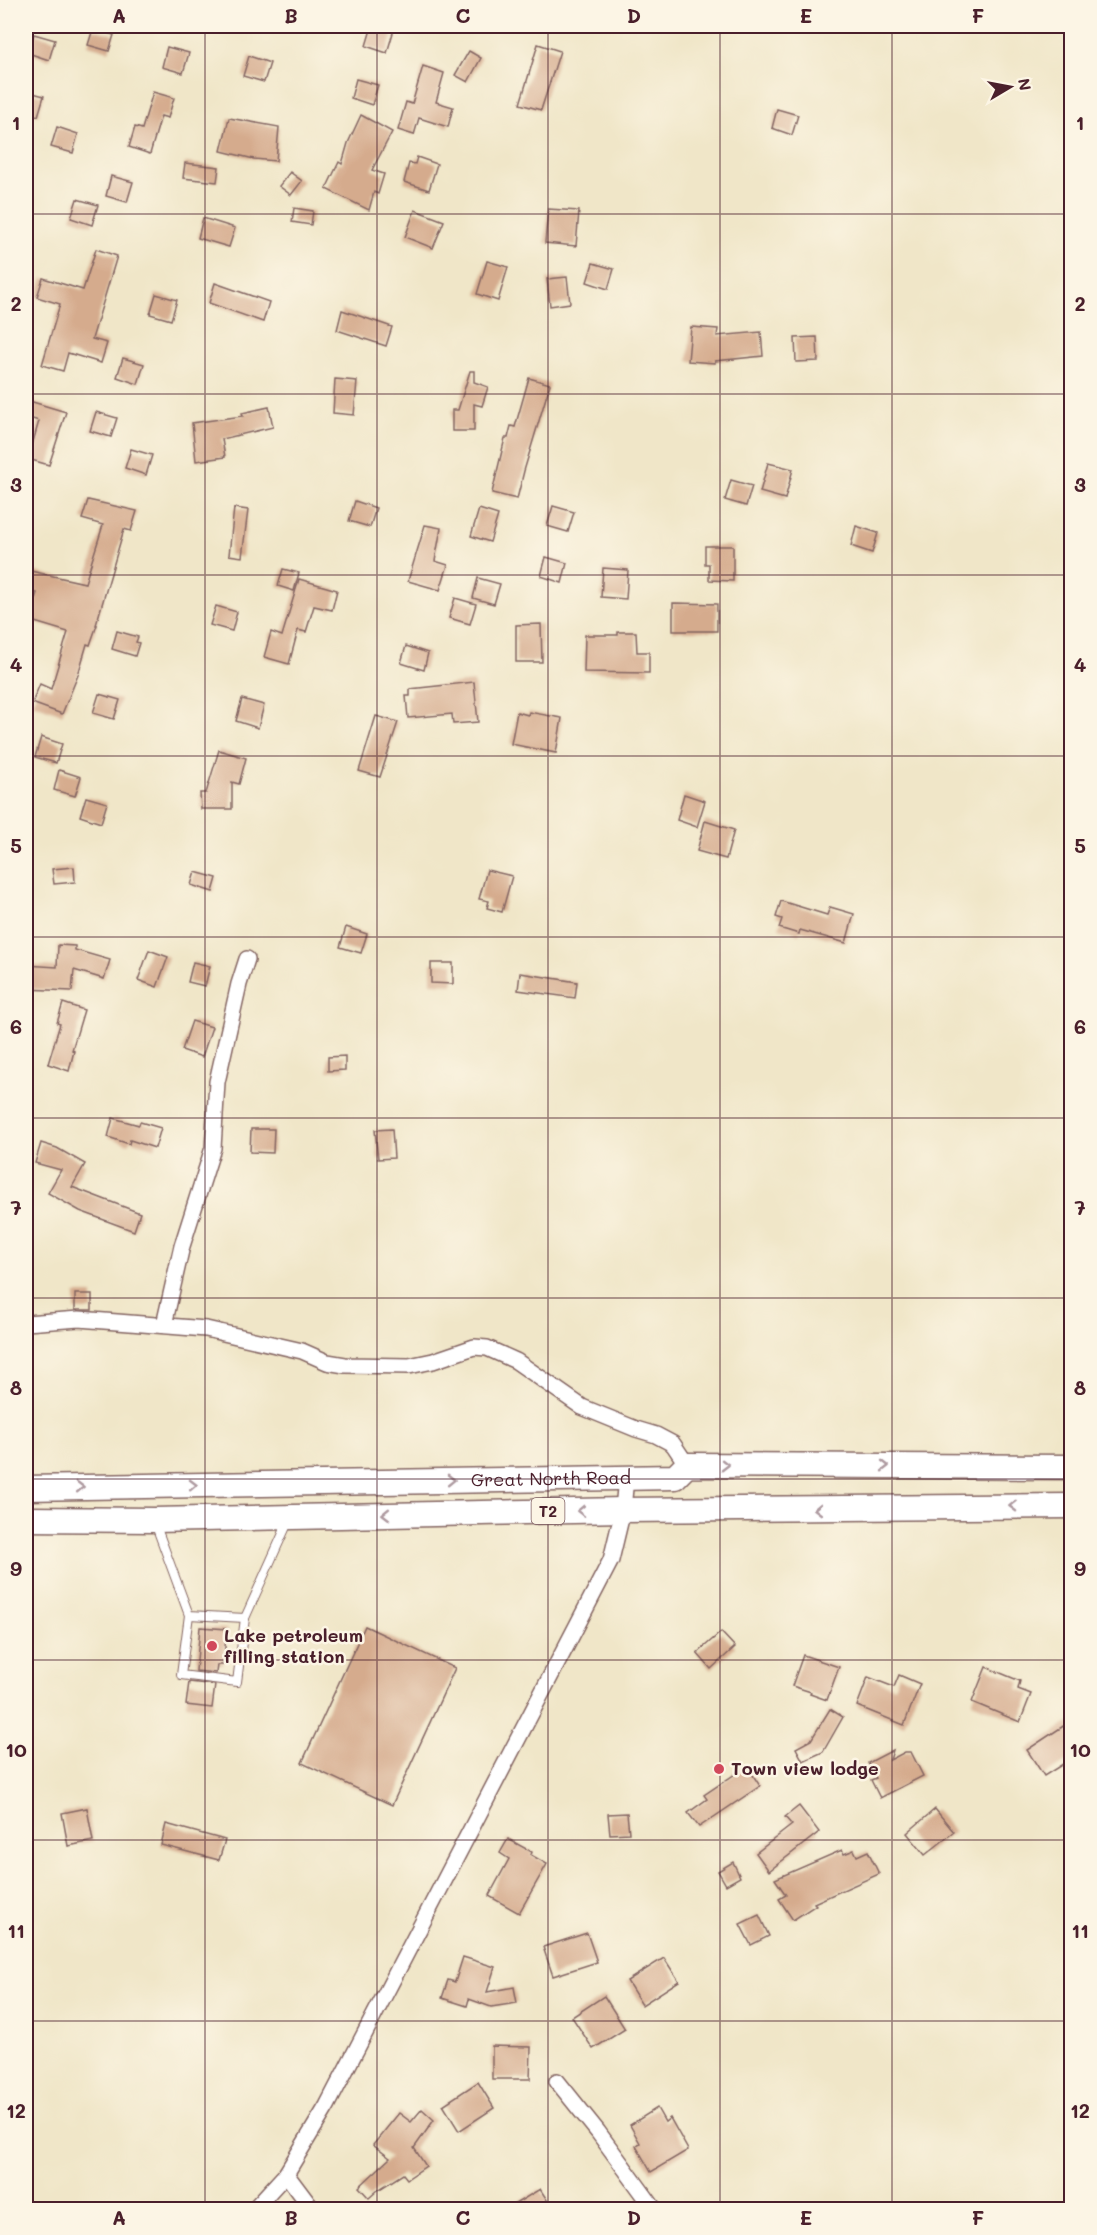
<svg xmlns="http://www.w3.org/2000/svg" width="1097" height="2235" viewBox="0 0 1097 2235" font-family="Mali,sans-serif">
	<rect width="100%" height="100%" fill="#fcf5e5"/>
	<filter id="ink" filterUnits="userSpaceOnUse"><feTurbulence type="fractalNoise" baseFrequency=".0167" numOctaves="2"/><feDisplacementMap in="SourceGraphic" scale="12" xChannelSelector="R" yChannelSelector="G"/><feConvolveMatrix kernelMatrix="1 2 1 2 8 2 1 2 1" color-interpolation-filters="sRGB"/></filter>
	<filter id="wash" filterUnits="userSpaceOnUse"><feTurbulence type="fractalNoise" baseFrequency=".008" numOctaves="4" result="noise"/><feDisplacementMap in="SourceGraphic" scale="24" xChannelSelector="R" yChannelSelector="G"/><feGaussianBlur stdDeviation="1.35" result="paint"/><feColorMatrix in="noise" values="0 0 0 0 0 0 0 0 0 0 0 0 0 0 0 0 0 1.4 0 .05"/><feComposite in="paint" operator="in"/></filter>
	<g filter="url(#wash)">
		<rect width="100%" height="100%" fill="#f0e6c8"/>
		<g id="blocks">
			<g fill="#d5ab8d">
				<polygon points="372,26 395,26 387,53 366,46"/>
				<polygon points="93,29 114,35 109,51 88,45"/>
				<polygon points="34,34 55,40 49,60 28,53"/>
				<polygon points="538,44 560,51 541,110 520,104"/>
				<polygon points="167,47 189,53 183,73 162,67"/>
				<polygon points="469,51 481,58 468,82 455,75"/>
				<polygon points="249,56 270,63 264,82 243,76"/>
				<polygon points="423,66 444,73 436,102 453,107 448,127 419,118 414,135 398,130 406,102 412,104"/>
				<polygon points="356,79 378,85 372,105 351,98"/>
				<polygon points="26,91 44,96 38,116 26,112"/>
				<polygon points="153,92 174,98 168,118 161,116 150,154 129,147 135,127 142,129"/>
				<polygon points="777,109 798,115 792,135 772,128"/>
				<polygon points="361,115 392,132 372,170 384,174 378,194 374,192 369,210 326,189 339,162 342,164 348,143"/>
				<polygon points="229,118 279,127 276,161 254,159 221,151"/>
				<polygon points="57,127 78,134 73,153 51,147"/>
				<polygon points="417,157 437,164 429,190 404,182 409,163 415,164"/>
				<polygon points="185,163 219,167 217,182 183,178"/>
				<polygon points="290,172 302,181 291,195 279,186"/>
				<polygon points="111,176 133,182 127,202 106,196"/>
				<polygon points="77,199 98,205 92,225 71,218"/>
				<polygon points="294,208 313,211 311,225 292,222"/>
				<polygon points="548,209 579,211 576,246 545,243"/>
				<polygon points="415,210 444,221 433,248 405,237"/>
				<polygon points="203,218 235,228 229,247 198,238"/>
				<polygon points="96,249 117,256 92,339 107,343 101,363 68,353 63,371 42,365 60,304 37,297 43,278 83,290"/>
				<polygon points="487,261 508,267 498,301 477,294"/>
				<polygon points="593,263 614,269 608,289 587,282"/>
				<polygon points="567,277 570,303 550,306 547,279"/>
				<polygon points="215,283 269,302 263,322 209,303"/>
				<polygon points="156,294 177,300 171,320 150,314"/>
				<polygon points="342,310 392,327 386,346 337,330"/>
				<polygon points="691,327 718,329 717,336 761,332 763,356 715,361 715,363 688,361"/>
				<polygon points="817,337 818,361 796,362 795,338"/>
				<polygon points="123,358 144,364 138,384 117,377"/>
				<polygon points="470,371 474,371 474,382 488,387 482,406 474,404 474,431 452,431 452,410 458,410"/>
				<polygon points="529,378 550,384 524,471 517,499 492,493 505,438 508,438 511,426 515,427"/>
				<polygon points="335,379 357,381 354,415 333,413"/>
				<polygon points="26,400 66,412 49,465 28,459 39,421 26,417"/>
				<polygon points="269,407 273,427 222,439 225,457 196,461 192,423 243,416 242,413"/>
				<polygon points="96,412 117,418 111,437 90,431"/>
				<polygon points="131,449 152,455 146,475 125,468"/>
				<polygon points="768,463 793,469 785,499 760,492"/>
				<polygon points="731,480 752,486 746,506 725,500"/>
				<polygon points="88,500 137,511 131,531 124,529 96,625 97,625 90,645 87,644 78,675 62,714 32,703 40,684 51,689 68,632 28,620 37,593 26,590 26,570 85,583 103,525 82,519"/>
				<polygon points="355,501 376,508 370,527 349,521"/>
				<polygon points="553,506 574,512 568,532 547,526"/>
				<polygon points="234,508 248,510 242,557 229,555"/>
				<polygon points="479,509 498,515 490,542 471,536"/>
				<polygon points="425,525 441,528 435,561 448,565 440,590 408,581"/>
				<polygon points="856,526 878,533 872,553 851,546"/>
				<polygon points="705,546 733,546 733,581 709,580 709,564 705,564"/>
				<polygon points="546,557 567,563 562,583 541,576"/>
				<polygon points="603,568 628,570 626,599 601,597"/>
				<polygon points="283,569 299,573 294,591 278,586"/>
				<polygon points="478,578 500,584 494,604 473,598"/>
				<polygon points="299,579 337,590 332,610 314,606 306,632 298,630 289,664 264,657 271,632 282,636"/>
				<polygon points="455,598 476,604 470,624 449,618"/>
				<polygon points="673,603 717,604 717,631 673,631"/>
				<polygon points="216,606 237,612 232,631 210,625"/>
				<polygon points="541,624 542,662 516,662 516,625"/>
				<polygon points="117,631 138,637 136,642 139,643 135,656 112,649"/>
				<polygon points="618,632 636,632 637,652 649,652 649,673 584,672 585,635 618,635"/>
				<polygon points="406,646 428,653 424,670 401,663"/>
				<polygon points="474,682 478,722 453,724 452,714 408,718 406,696 410,696 410,689"/>
				<polygon points="99,694 120,700 114,719 93,713"/>
				<polygon points="242,699 264,705 258,728 236,721"/>
				<polygon points="517,712 528,715 529,712 562,718 556,753 511,744"/>
				<polygon points="376,716 398,722 380,777 359,771"/>
				<polygon points="41,737 62,744 56,763 35,757"/>
				<polygon points="219,750 246,758 239,784 232,782 232,809 201,809 200,793 206,793"/>
				<polygon points="59,770 81,777 75,796 54,790"/>
				<polygon points="684,794 705,801 697,827 677,820"/>
				<polygon points="86,797 107,803 101,823 80,816"/>
				<polygon points="705,821 734,830 726,859 697,851"/>
				<polygon points="74,867 75,882 54,884 52,869"/>
				<polygon points="487,870 512,876 502,912 487,908 489,901 479,899"/>
				<polygon points="195,872 217,878 213,892 191,885"/>
				<polygon points="781,901 827,915 830,907 854,914 846,943 800,930 799,934 779,928 782,919 776,917"/>
				<polygon points="346,927 367,934 361,953 340,947"/>
				<polygon points="58,945 75,946 75,950 110,960 104,979 74,970 72,991 26,989 26,965 57,967"/>
				<polygon points="149,950 168,957 157,987 138,980"/>
				<polygon points="193,962 210,966 205,986 188,982"/>
				<polygon points="431,963 453,963 453,984 431,983"/>
				<polygon points="520,973 577,982 575,998 518,990"/>
				<polygon points="63,1003 84,1010 72,1050 74,1051 69,1071 48,1064 60,1024 57,1023"/>
				<polygon points="192,1021 212,1027 202,1057 182,1050"/>
				<polygon points="345,1056 345,1070 328,1071 328,1057"/>
				<polygon points="113,1118 139,1125 140,1122 161,1128 155,1148 130,1140 129,1144 108,1137"/>
				<polygon points="251,1129 274,1129 273,1153 250,1152"/>
				<polygon points="392,1129 394,1158 378,1159 375,1130"/>
				<polygon points="41,1143 57,1148 85,1164 72,1187 140,1213 134,1231 80,1211 48,1193 61,1170 35,1163"/>
				<rect x="75" y="1294" width="17" height="16"/>
				<polygon points="365,1626 455,1668 392,1805 302,1763"/>
				<polygon points="200,1627 227,1629 223,1665 217,1665 216,1673 196,1671"/>
				<polygon points="721,1632 735,1647 711,1669 697,1653"/>
				<polygon points="803,1655 839,1667 827,1700 810,1694 811,1692 792,1686"/>
				<polygon points="986,1667 1020,1681 1018,1689 1031,1694 1020,1722 972,1702"/>
				<polygon points="899,1675 920,1684 904,1725 857,1706 868,1677 894,1687"/>
				<polygon points="189,1682 215,1685 212,1708 186,1705"/>
				<polygon points="830,1709 843,1717 823,1752 803,1761 796,1748 811,1740"/>
				<polygon points="1071,1721 1071,1759 1044,1776 1027,1750"/>
				<polygon points="893,1750 890,1760 905,1752 911,1752 923,1776 880,1798 871,1780 876,1778 868,1763"/>
				<polygon points="747,1766 760,1786 699,1827 688,1813 707,1799 704,1795"/>
				<polygon points="799,1806 819,1832 769,1871 756,1853 792,1825 785,1817"/>
				<polygon points="87,1808 93,1841 68,1846 62,1813"/>
				<polygon points="935,1809 954,1832 925,1855 907,1833"/>
				<polygon points="627,1813 629,1833 610,1834 608,1814"/>
				<polygon points="166,1824 225,1840 219,1860 161,1845"/>
				<polygon points="508,1839 532,1852 531,1855 547,1864 519,1913 489,1896 509,1859 500,1853"/>
				<polygon points="842,1850 844,1854 854,1850 857,1856 868,1851 879,1874 814,1903 816,1905 793,1920 779,1899 786,1895 775,1879"/>
				<polygon points="733,1862 740,1877 726,1885 718,1871"/>
				<polygon points="759,1915 769,1936 751,1945 740,1924"/>
				<polygon points="587,1933 597,1962 553,1976 543,1947"/>
				<polygon points="463,1957 495,1967 487,1992 514,1987 517,2003 491,2007 469,1999 467,2006 442,1998 448,1980 455,1982"/>
				<polygon points="664,1958 679,1981 642,2005 627,1981"/>
				<polygon points="604,1996 625,2029 593,2049 572,2017"/>
				<polygon points="492,2046 531,2047 530,2079 492,2079"/>
				<polygon points="478,2082 494,2108 459,2131 443,2105"/>
				<polygon points="657,2108 665,2122 670,2118 688,2150 651,2172 636,2146 640,2143 630,2125"/>
				<polygon points="422,2109 434,2120 414,2148 426,2166 407,2179 403,2174 378,2190 369,2198 359,2187 390,2158 373,2145 399,2113 411,2122"/>
				<polygon points="540,2189 549,2203 538,2210 505,2210"/>
			</g>
		</g>
	</g>
	<g filter="url(#ink)">
		<use href="#blocks" fill-opacity="0" stroke="#846562" stroke-width="1.5"/>
		<g fill="none" stroke-linecap="round" stroke-linejoin="round">
			<g stroke="#846562" stroke-width="10">
				<g id="service">
					<polyline points="155,1523 189,1615 245,1618 289,1520"/>
					<polyline points="189,1615 181,1675 237,1682 245,1618"/>
				</g>
			</g>
			<g stroke="#846562" stroke-width="18">
				<g id="minor">
					<polyline points="26,1323 79,1319 206,1329 302,1351 327,1362 345,1365 409,1366 433,1361 474,1347 487,1348 516,1361 582,1407 636,1429 656,1435 673,1444 687,1465"/>
					<polyline points="164,1325 182,1246 213,1148 217,1082 239,984 247,959"/>
					<polyline points="557,2081 598,2132 655,2210"/>
					<polyline points="286,2174 313,2210"/>
					<polyline points="253,2210 286,2174 327,2106 611,1560 623,1510 626,1477"/>
				</g>
			</g>
			<g stroke="#846562" stroke-width="27">
				<g id="trunk">
					<path id="s1" d="M 26,1488 L 675,1477 L 687,1465 L 1072,1467"/>
					<polyline points="26,1519 154,1520 623,1510 1072,1506"/>
				</g>
			</g>
			<use href="#service" stroke="#fff" stroke-width="8"/>
			<use href="#minor" stroke="#fff" stroke-width="15"/>
			<use href="#trunk" stroke="#fff" stroke-width="24"/>
		</g>
		<defs><path id="oneway-chevron" d="M-2-3.5L2.5 0L-2 3.5" fill="none" stroke-width="1.6" stroke-linecap="round" stroke-linejoin="round" transform="scale(1.5)"/></defs>
		<g stroke="#ae9aa0">
			<use href="#oneway-chevron" transform="translate(725 1465)"/>
			<use href="#oneway-chevron" transform="translate(885 1466)"/>
			<use href="#oneway-chevron" transform="translate(451 1480) rotate(-1)"/>
			<use href="#oneway-chevron" transform="translate(193 1485) rotate(-1)"/>
			<use href="#oneway-chevron" transform="translate(80 1487) rotate(-1)"/>
			<use href="#oneway-chevron" transform="translate(1013 1506) rotate(179)"/>
			<use href="#oneway-chevron" transform="translate(818 1509) rotate(179)"/>
			<use href="#oneway-chevron" transform="translate(581 1511) rotate(179)"/>
			<use href="#oneway-chevron" transform="translate(386 1514) rotate(179)"/>
		</g>
	</g>
	<path fill="none" stroke="#4a1f2b" stroke-width="1.5" stroke-opacity="0.55" d="M 205,26 L 205,2210M 377,26 L 377,2210M 548,26 L 548,2210M 720,26 L 720,2210M 892,26 L 892,2210M 26,214 L 1072,214M 26,394 L 1072,394M 26,575 L 1072,575M 26,756 L 1072,756M 26,937 L 1072,937M 26,1118 L 1072,1118M 26,1298 L 1072,1298M 26,1479 L 1072,1479M 26,1660 L 1072,1660M 26,1840 L 1072,1840M 26,2021 L 1072,2021"/>
	<g fill="#d1495b" stroke="#fcf5e5" stroke-width="2">
		<circle cx="212" cy="1646" r="6"/>
		<circle cx="719" cy="1769" r="6"/>
	</g>
	<g text-anchor="middle" stroke-width="5" stroke-linejoin="round" paint-order="stroke">
		<rect fill="#fcf5e5" stroke="#7f5f63" stroke-width="1.5" x="531.5" y="1498" width="33" height="26" rx="4.5"/>
		<g font-size="16" font-weight="bold" fill="#4a1f2b">
			<text x="548" y="1517">T2</text>
		</g>
		<g font-size="18" fill="#4a1f2b" stroke="#fcf5e5">
			<text dy="6" stroke="none"><textPath href="#s1" startOffset="525">Great North Road</textPath></text>
		</g>
		<g font-size="18" font-weight="bold" fill="#4a1f2b" stroke="#fcf5e5" text-anchor="start">
			<text x="224" y="1642">Lake petroleum<tspan x="224" dy="21">filling station</tspan></text>
			<text x="731" y="1775">Town view lodge</text>
		</g>
	</g>
	<rect width="1097" height="2235" fill="none" stroke="#fcf5e5" stroke-width="66"/>
	<g transform="translate(1010 87) rotate(80)" stroke="#fcf5e5" stroke-width="4.5" paint-order="stroke">
	<path d="M0-4.5L10 22L0 15L-10 22Z" fill="#4a1f2b"/>
	<text y="-9" font-size="16" font-weight="bold" text-anchor="middle" fill="#4a1f2b">N</text>
	</g>
	<rect x="33" y="33" width="1031" height="2169" fill="none" stroke="#4a1f2b" stroke-width="2"/>
	<g font-size="20" text-anchor="middle" font-weight="bold" fill="#4a1f2b">
		<text x="119" y="23">A</text>
		<text x="291" y="23">B</text>
		<text x="463" y="23">C</text>
		<text x="634" y="23">D</text>
		<text x="806" y="23">E</text>
		<text x="978" y="23">F</text>
		<text x="16" y="130">1</text>
		<text x="1080" y="130">1</text>
		<text x="16" y="311">2</text>
		<text x="1080" y="311">2</text>
		<text x="16" y="492">3</text>
		<text x="1080" y="492">3</text>
		<text x="16" y="672">4</text>
		<text x="1080" y="672">4</text>
		<text x="16" y="853">5</text>
		<text x="1080" y="853">5</text>
		<text x="16" y="1034">6</text>
		<text x="1080" y="1034">6</text>
		<text x="16" y="1215">7</text>
		<text x="1080" y="1215">7</text>
		<text x="16" y="1395">8</text>
		<text x="1080" y="1395">8</text>
		<text x="16" y="1576">9</text>
		<text x="1080" y="1576">9</text>
		<text x="16" y="1757">10</text>
		<text x="1080" y="1757">10</text>
		<text x="16" y="1938">11</text>
		<text x="1080" y="1938">11</text>
		<text x="16" y="2118">12</text>
		<text x="1080" y="2118">12</text>
		<text x="119" y="2225">A</text>
		<text x="291" y="2225">B</text>
		<text x="463" y="2225">C</text>
		<text x="634" y="2225">D</text>
		<text x="806" y="2225">E</text>
		<text x="978" y="2225">F</text>
	</g>
</svg>
